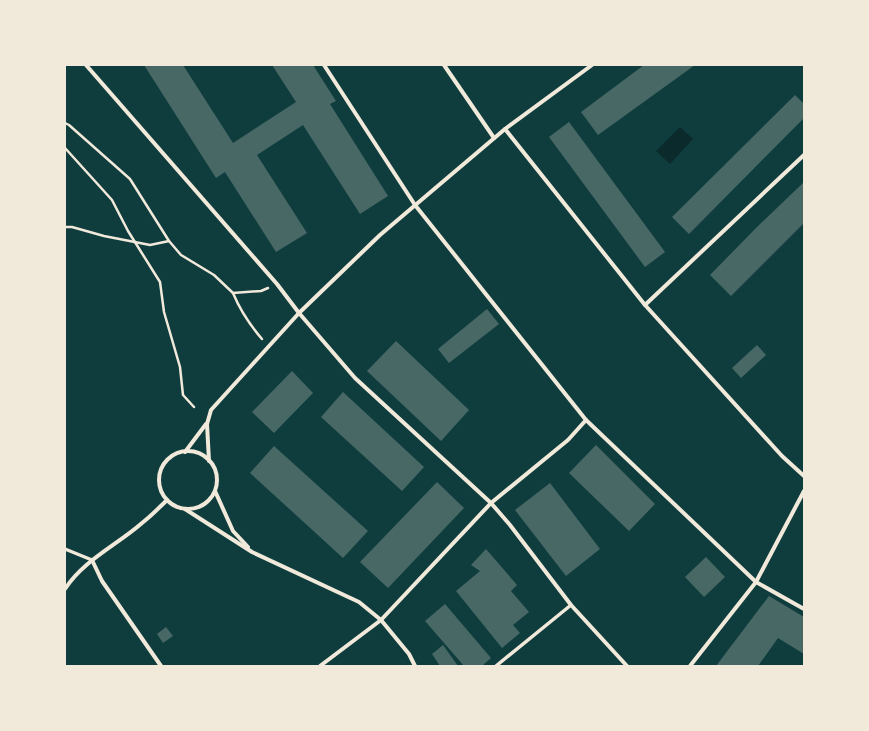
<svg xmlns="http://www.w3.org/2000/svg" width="869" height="731" viewBox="0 0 869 731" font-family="Raleway,sans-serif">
	<rect width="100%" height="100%" fill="#0f3d3e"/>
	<polygon fill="#0a2a2b" points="680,127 693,139 670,164 656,151"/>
	<g fill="#486865">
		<polygon points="144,65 183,65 233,143 296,102 272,65 313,65 336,101 330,104 388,196 360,214 303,125 257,155 307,233 276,252 225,172 216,178"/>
		<polygon points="644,65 695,65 598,135 581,112"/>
		<polygon points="795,95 804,104 804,118 689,234 672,217"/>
		<polygon points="569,122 665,252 645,267 549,137"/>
		<polygon points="804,182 804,223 731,296 710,275 757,227"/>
		<polygon points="487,309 499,324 449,363 438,349"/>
		<polygon points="396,341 469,410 441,441 367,371"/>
		<polygon points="757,345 766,355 741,378 732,368"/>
		<polygon points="292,371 313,393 274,433 252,412"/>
		<polygon points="343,392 424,467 402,491 321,417"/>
		<polygon points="596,445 655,504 629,531 569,473"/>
		<polygon points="274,446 368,531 343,558 250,473"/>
		<polygon points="437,482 464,508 388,588 360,562"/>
		<polygon points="550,483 600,549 566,576 515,510"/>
		<polygon points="486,549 517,585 511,591 529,612 513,625 520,633 502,648 456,591 480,571 471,565"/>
		<polygon points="706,557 725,577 704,597 685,577"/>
		<polygon points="769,596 804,617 804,654 778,638 758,666 716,666"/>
		<polygon points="445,604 491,658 482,666 464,666 425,621"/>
		<polygon points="166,627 173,636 163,643 157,634"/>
		<polygon points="443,645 458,666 440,666 432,654"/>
	</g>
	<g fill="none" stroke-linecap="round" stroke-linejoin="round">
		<g stroke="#f1e9da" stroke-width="2.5">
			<polyline points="65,123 69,125 130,179 169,241"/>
			<polyline points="65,148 112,200 128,231 160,282 164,312 180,367 183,395 194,407"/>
			<polyline points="65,227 72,227 104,236 150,245 169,241 181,255 214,275 233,293 261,291 268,288"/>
			<path d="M 233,293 C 240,310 250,325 262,339"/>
		</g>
		<g stroke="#f1e9da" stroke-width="3.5">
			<polyline points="65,549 92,560"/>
			<polyline points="496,666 571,605"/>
		</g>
		<g stroke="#f1e9da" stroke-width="4">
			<polyline points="86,65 277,284 299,313 355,378 491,503 510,525 571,605 627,666"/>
			<polyline points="324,65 415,205 586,420 756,582 804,609"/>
			<polyline points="444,65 494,138"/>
			<polyline points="505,129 645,305 782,456 804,476"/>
			<polyline points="645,305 804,155"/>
			<circle cx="188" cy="480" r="29"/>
			<polyline points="185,452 206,424"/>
			<polyline points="209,461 207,424 211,410 299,313 380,235 505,129 592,65"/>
			<polyline points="215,491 233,531 248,547"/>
			<polyline points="185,509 252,552 359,602 381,620 409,654 415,666"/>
			<polyline points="92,560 102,581 161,666"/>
			<path d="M 65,589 C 84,560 117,545 142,523 C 151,516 159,508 167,500"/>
			<polyline points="320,666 381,620 491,503 568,440 586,420"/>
			<polyline points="690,666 756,582 804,491"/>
		</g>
	</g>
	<rect width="869" height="731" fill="none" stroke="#f1e9da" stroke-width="132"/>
</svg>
